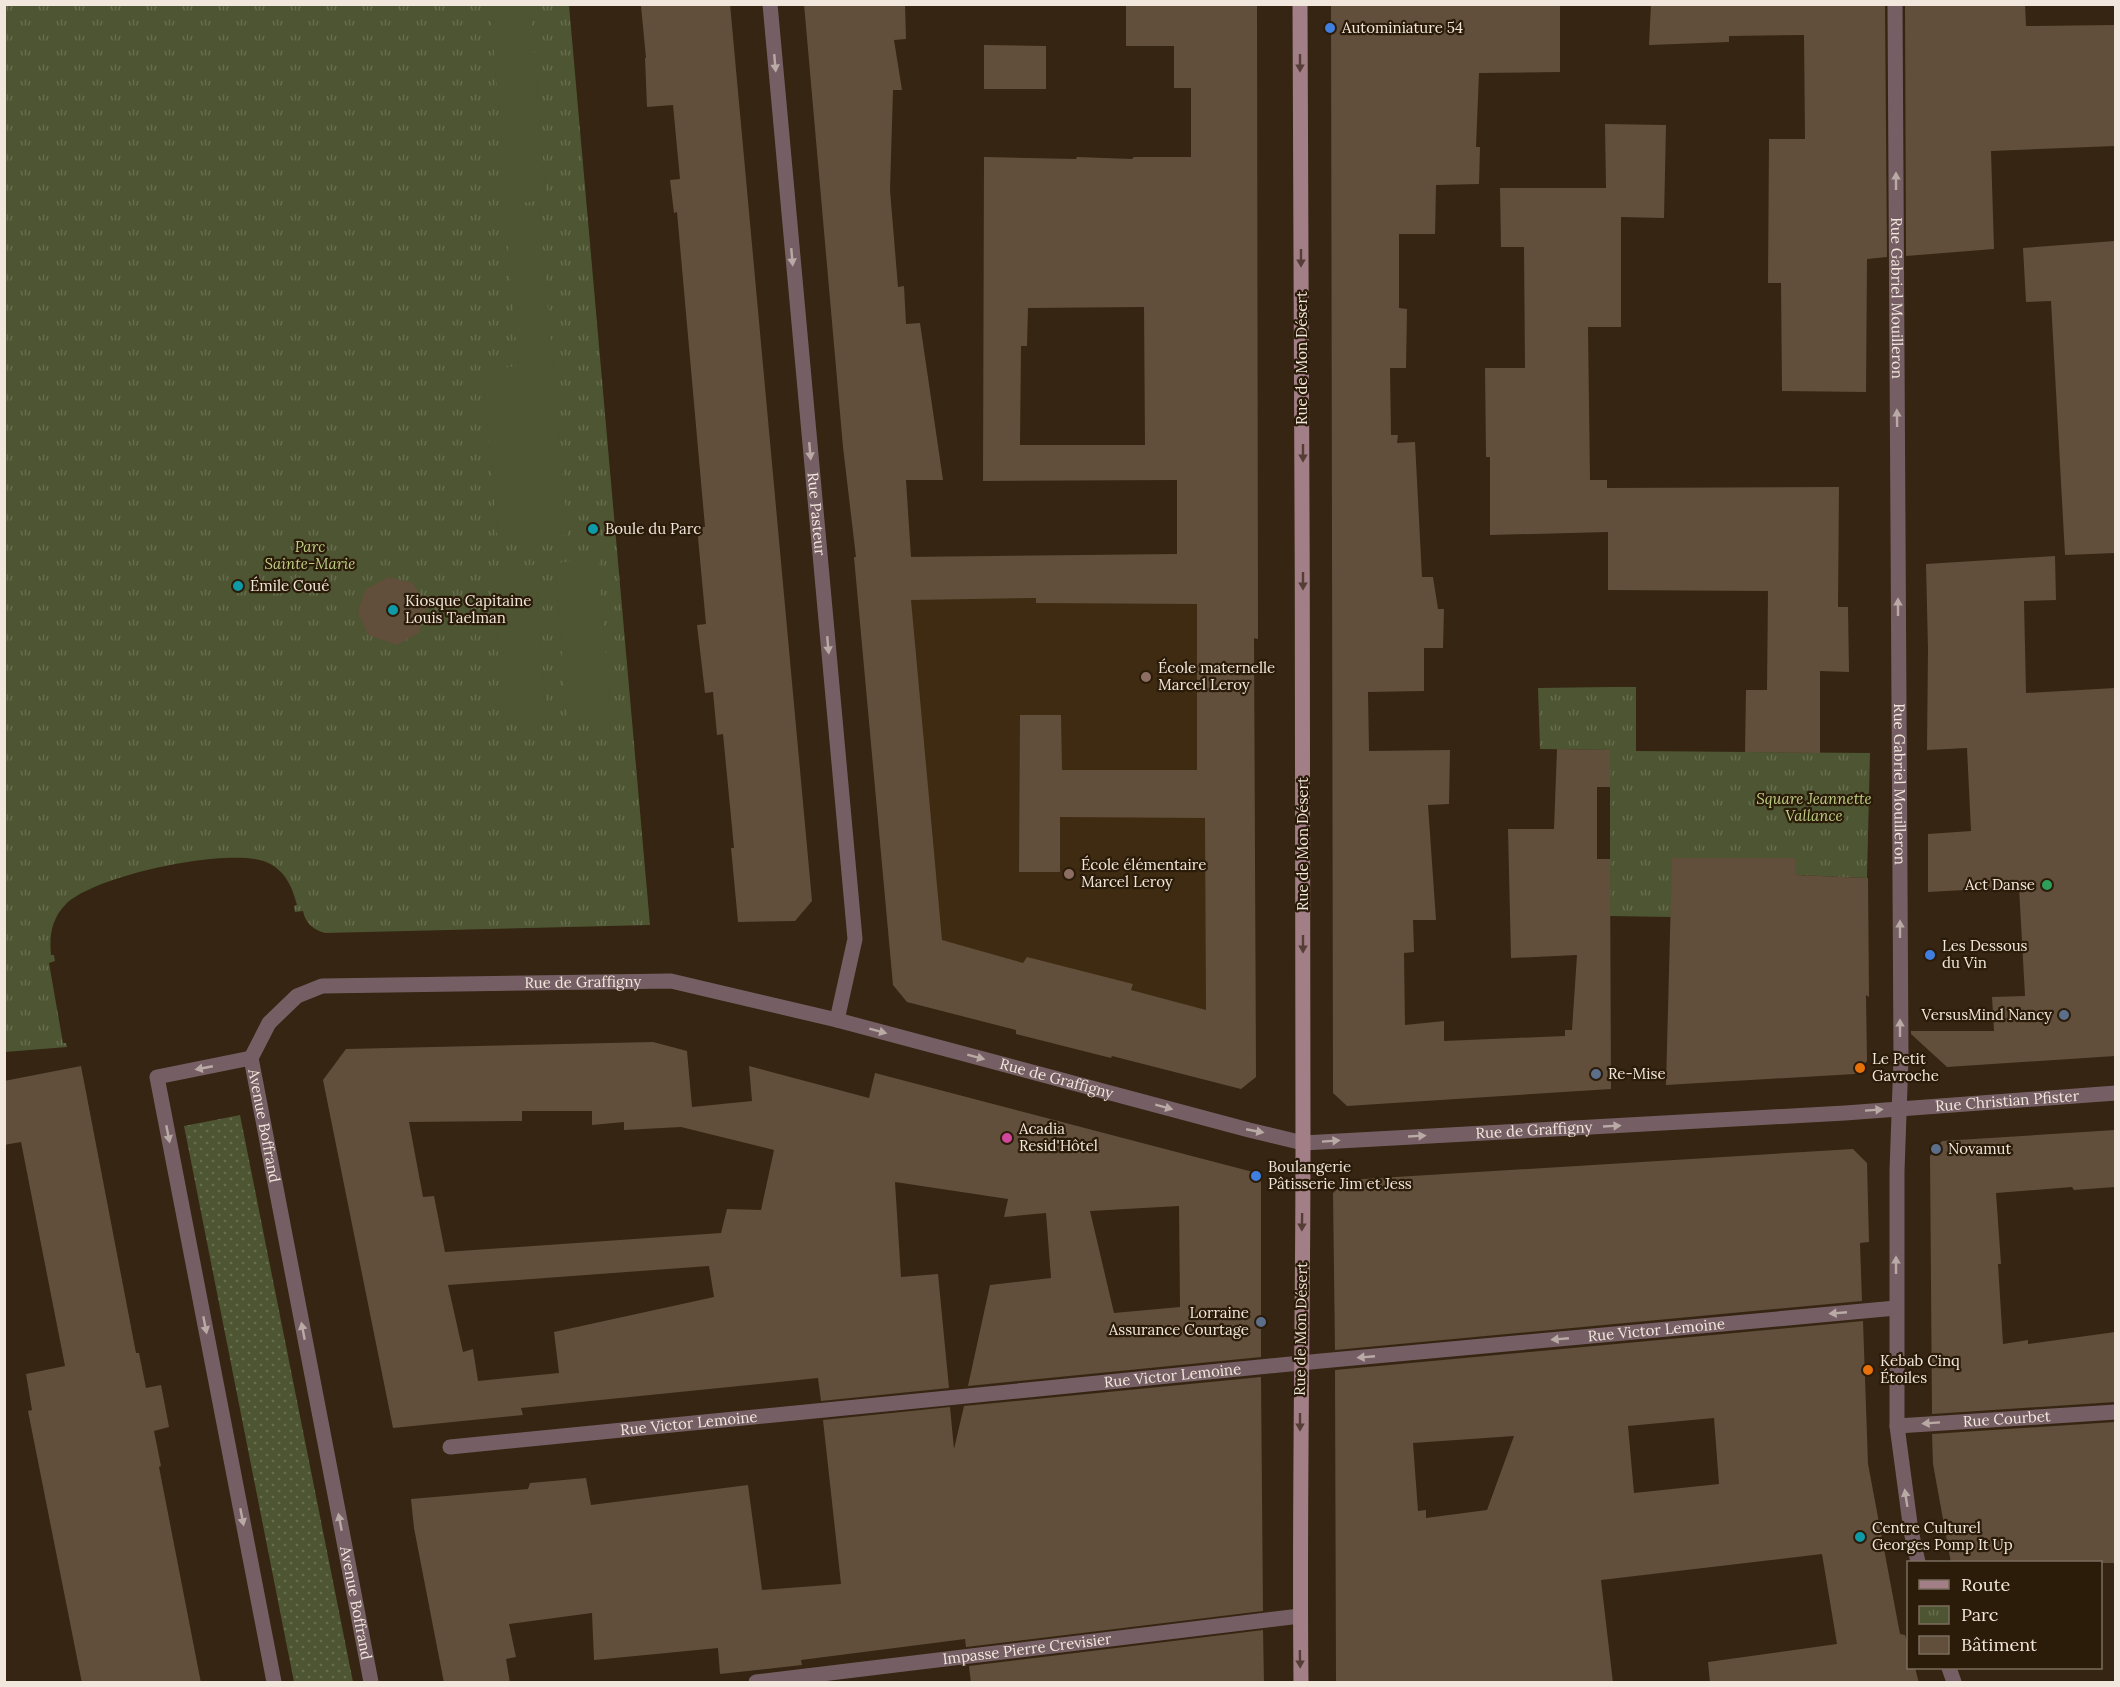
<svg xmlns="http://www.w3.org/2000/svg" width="2120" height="1687" viewBox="0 0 2120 1687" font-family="Lora,serif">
	<defs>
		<pattern id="grass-dots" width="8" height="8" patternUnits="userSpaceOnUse" patternTransform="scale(1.5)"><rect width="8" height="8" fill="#4d5532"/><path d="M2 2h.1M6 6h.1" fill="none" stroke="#676d4f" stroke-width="1.8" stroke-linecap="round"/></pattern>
		<pattern id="park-tufts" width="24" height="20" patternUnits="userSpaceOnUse" patternTransform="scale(1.5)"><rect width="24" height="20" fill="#4d5532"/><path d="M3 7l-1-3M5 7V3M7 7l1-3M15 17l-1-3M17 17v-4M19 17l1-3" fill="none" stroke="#676d4f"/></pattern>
	</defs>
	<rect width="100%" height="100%" fill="#352512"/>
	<polygon fill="#3f2b12" points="1257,553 1258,639 1254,639 1256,1077 1241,1089 1113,1056 1111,1058 1016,1034 1015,1030 907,1002 893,985 854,557"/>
	<polygon fill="url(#grass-dots)" points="240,1115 353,1682 294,1682 184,1126"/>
	<g fill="url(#park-tufts)">
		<path d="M 5,5 L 569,5 L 650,925 L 325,933 C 314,930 305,923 303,911 L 295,912 L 294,906 L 297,905 C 292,886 285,870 266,862 C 228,847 96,875 66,904 C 52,918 49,935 51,955 L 54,955 L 55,961 L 49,963 L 63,1043 L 66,1043 L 67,1047 L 5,1052 Z"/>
		<polygon points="1610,687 1636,687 1636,751 1870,753 1867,878 1796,875 1670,917 1610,916 1610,750 1540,749 1538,688"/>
	</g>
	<g fill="#4d5532">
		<polygon points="490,5 530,5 546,200 507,204"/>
		<polygon points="539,209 568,535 498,542 482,370 518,366 505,212"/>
		<polygon points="598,559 611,715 567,718 555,563"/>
		<polygon points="534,565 547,720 504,724 491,569"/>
	</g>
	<g fill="#614f3b" fill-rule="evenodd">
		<polygon points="661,4 730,4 812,901 795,921 738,922 731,848 734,848 723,734 717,735 713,692 705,693 697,625 706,624 697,527 705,527 677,212 674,213 670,180 680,179 673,105 647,107 645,58 646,58 641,6"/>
		<path d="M 804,4 L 905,4 L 906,39 L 894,40 L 902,90 L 893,90 L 890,190 L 898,287 L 904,286 L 906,324 L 920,323 L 943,480 L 906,480 L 911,557 L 1177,554 L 1177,480 L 983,481 L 984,157 L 1076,159 L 1077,157 L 1132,159 L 1134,157 L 1191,157 L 1191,88 L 1174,88 L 1174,46 L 1126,46 L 1126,4 L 1257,4 L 1258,639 L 1254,638 L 1256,1077 L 1241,1089 L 1112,1056 L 1111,1058 L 1016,1034 L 1016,1030 L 907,1002 L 893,985 L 854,557 L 856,557 L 843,447 ZM 1144,307 L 1145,445 L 1020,445 L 1021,346 L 1027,346 L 1028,308 ZM 1036,598 L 1036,603 L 1197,604 L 1197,770 L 1062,770 L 1061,715 L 1020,715 L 1019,872 L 1060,872 L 1060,817 L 1205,818 L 1206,1010 L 1131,990 L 1133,984 L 1027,957 L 1023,963 L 942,940 L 911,600 Z"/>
		<polygon points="1331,4 1560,4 1560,72 1479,73 1476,147 1480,147 1479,184 1436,185 1435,234 1399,234 1399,308 1407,309 1406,368 1390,368 1391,435 1398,435 1397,443 1415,442 1422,577 1433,577 1438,609 1444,609 1443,648 1424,648 1424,691 1368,692 1369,751 1450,750 1449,804 1428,805 1436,920 1413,920 1414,952 1404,953 1405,1025 1444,1021 1444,1041 1565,1036 1565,1030 1572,1030 1577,955 1511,958 1508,829 1554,829 1557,749 1610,750 1610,787 1597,787 1597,859 1610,859 1611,1089 1347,1106 1333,1093"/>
		<polygon points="1651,4 1885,4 1887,257 1867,259 1866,392 1782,391 1781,283 1768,283 1769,139 1805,139 1804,35 1729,36 1729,42 1649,45"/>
		<polygon points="1905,4 2025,4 2026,26 2115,25 2115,146 1991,151 1994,249 1906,256"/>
		<polygon points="984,45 1046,46 1046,89 984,89"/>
		<polygon points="1605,124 1666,125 1664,218 1621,217 1621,327 1588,327 1590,480 1607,480 1607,488 1839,487 1838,607 1848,607 1849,672 1820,671 1820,753 1745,752 1746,690 1767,690 1768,591 1608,590 1608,532 1490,535 1490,457 1486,457 1485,368 1525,368 1524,247 1501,247 1500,188 1606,188"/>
		<polygon points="2115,241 2115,553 2065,555 2051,301 2026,302 2023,248"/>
		<polygon points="2055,556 2056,600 2024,601 2026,693 2115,688 2115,1056 1947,1067 1911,1034 1911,1031 1994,1031 1992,997 2025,996 2019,887 1928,892 1928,834 1971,831 1967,748 1927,750 1928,649 1926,564"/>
		<polygon points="388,577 413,583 427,607 419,633 397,645 368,635 358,613 365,590"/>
		<polygon points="1672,858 1795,858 1796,875 1868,878 1869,997 1866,995 1867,1061 1855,1074 1666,1085"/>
		<path d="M 653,1042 L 687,1051 L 692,1107 L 752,1101 L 749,1066 L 869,1098 L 875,1073 L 1253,1172 L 1261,1181 L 1261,1357 L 968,1386 L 990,1285 L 1051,1278 L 1046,1213 L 1004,1217 L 1008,1199 L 895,1182 L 901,1277 L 938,1274 L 949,1388 L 821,1401 L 818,1378 L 521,1408 L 523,1415 L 393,1428 L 323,1080 L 346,1049 ZM 522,1111 L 592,1111 L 592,1125 L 624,1122 L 624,1130 L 681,1127 L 774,1150 L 761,1210 L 727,1209 L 721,1233 L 445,1252 L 434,1196 L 423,1197 L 409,1122 L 522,1121 ZM 1179,1206 L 1180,1307 L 1114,1313 L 1090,1211 ZM 709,1266 L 714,1297 L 554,1332 L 559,1373 L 478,1381 L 473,1349 L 463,1352 L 448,1285 Z"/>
		<polygon points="81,1066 136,1353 139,1353 146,1388 161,1385 169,1427 154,1431 161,1466 159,1467 201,1683 82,1683 28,1411 32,1410 26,1374 65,1366 21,1142 4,1145 4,1081"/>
		<polygon points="2115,1130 2115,1187 2074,1190 2072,1187 1996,1193 2001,1264 1998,1264 2003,1344 2028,1340 2028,1344 2115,1332 2115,1402 1932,1414 1930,1156 1942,1141"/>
		<polygon points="1853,1149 1867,1163 1869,1242 1860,1243 1862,1301 1335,1350 1333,1193 1347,1180"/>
		<path d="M 1863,1321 L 1868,1464 L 1900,1634 L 1905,1635 L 1908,1645 L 1908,1668 L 1915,1668 L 1919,1683 L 1710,1683 L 1708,1662 L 1837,1644 L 1822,1554 L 1601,1580 L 1613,1683 L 1336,1683 L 1335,1370 ZM 1714,1418 L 1719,1484 L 1634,1493 L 1628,1426 ZM 1514,1436 L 1487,1510 L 1426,1518 L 1426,1510 L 1418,1511 L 1413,1443 Z"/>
		<polygon points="1261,1377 1263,1611 966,1647 965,1639 801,1660 802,1665 720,1674 718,1648 594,1660 592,1613 509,1624 516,1657 506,1659 510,1683 444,1683 414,1528 411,1499 528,1489 530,1483 586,1478 591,1505 748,1485 762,1590 841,1584 823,1420 950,1407 954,1449 964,1406"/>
		<polygon points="2115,1422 2115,1563 1951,1563 1933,1464 1932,1434"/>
		<polygon points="1263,1630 1264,1683 971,1683 969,1666"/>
	</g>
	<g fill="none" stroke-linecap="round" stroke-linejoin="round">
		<path stroke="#765f64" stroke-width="15" id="s1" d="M 756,1682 L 1300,1616"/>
		<g stroke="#765f64" stroke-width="15">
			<path id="s2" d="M 770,4 L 855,939 L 837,1020"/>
			<path id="s3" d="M 251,1058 L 269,1023 L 297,996 L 322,986 L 671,981 L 837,1020 L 1249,1130 L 1303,1143 L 1845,1113 L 2116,1093"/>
			<polyline points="251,1058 157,1077 274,1682"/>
			<path id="s4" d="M 251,1058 L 371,1682"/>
			<path id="s5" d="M 1897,1426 L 2116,1412"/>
			<path id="s6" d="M 450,1447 L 1321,1361 L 1896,1308"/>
		</g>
		<g stroke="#765f64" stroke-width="15">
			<path id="s7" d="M 1895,4 L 1901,1058 L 1897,1171 L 1897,1426 L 1911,1531 L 1918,1562"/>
			<polyline points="1949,1668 1954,1682"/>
		</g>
		<path stroke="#a27e86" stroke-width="15" d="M 1300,4 C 1301,384 1304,763 1303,1143 C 1303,1323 1299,1503 1301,1682"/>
	</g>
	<defs><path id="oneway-solid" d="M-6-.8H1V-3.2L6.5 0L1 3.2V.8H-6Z" transform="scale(1.5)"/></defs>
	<g fill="#baaaa6">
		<use href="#oneway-solid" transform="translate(775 63) rotate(85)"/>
		<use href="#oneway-solid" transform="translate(1896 181) rotate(-90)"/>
		<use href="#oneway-solid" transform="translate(792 257) rotate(85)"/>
		<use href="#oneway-solid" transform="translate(1897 418) rotate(-91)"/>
		<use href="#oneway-solid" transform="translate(810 451) rotate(85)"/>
		<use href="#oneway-solid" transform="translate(1898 607) rotate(-90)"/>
		<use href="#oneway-solid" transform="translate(828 645) rotate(85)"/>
		<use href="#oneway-solid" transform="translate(1900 929) rotate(-90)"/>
		<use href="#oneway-solid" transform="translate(1900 1028) rotate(-90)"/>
		<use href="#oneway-solid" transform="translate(878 1031) rotate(15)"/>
		<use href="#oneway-solid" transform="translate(976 1057) rotate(15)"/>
		<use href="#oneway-solid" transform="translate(204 1068) rotate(169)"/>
		<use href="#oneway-solid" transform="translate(1164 1107) rotate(15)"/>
		<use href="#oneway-solid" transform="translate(1874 1110) rotate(-4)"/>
		<use href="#oneway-solid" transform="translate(1612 1126) rotate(-3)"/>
		<use href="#oneway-solid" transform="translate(1255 1131) rotate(11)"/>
		<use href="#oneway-solid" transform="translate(168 1134) rotate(79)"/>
		<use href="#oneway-solid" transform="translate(1417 1136) rotate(-3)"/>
		<use href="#oneway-solid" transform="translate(1331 1141) rotate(-4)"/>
		<use href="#oneway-solid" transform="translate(1896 1265) rotate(-90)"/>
		<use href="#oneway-solid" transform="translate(1838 1313) rotate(175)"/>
		<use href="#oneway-solid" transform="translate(205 1325) rotate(79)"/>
		<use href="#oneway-solid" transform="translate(303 1331) rotate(-101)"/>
		<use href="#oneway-solid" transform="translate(1560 1339) rotate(175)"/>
		<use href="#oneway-solid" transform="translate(1366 1357) rotate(175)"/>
		<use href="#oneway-solid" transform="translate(1931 1423) rotate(176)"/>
		<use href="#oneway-solid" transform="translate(1906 1498) rotate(-99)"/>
		<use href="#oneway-solid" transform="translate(242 1517) rotate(79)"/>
		<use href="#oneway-solid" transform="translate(340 1522) rotate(-101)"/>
	</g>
	<g fill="#553e35">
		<use href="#oneway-solid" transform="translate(1300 63) rotate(90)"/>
		<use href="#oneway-solid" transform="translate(1301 258) rotate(90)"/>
		<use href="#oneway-solid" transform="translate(1303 453) rotate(90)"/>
		<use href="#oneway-solid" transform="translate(1303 581) rotate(90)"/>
		<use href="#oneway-solid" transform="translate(1303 944) rotate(90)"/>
		<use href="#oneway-solid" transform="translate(1302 1222) rotate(91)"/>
		<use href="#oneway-solid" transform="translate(1300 1422) rotate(90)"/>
		<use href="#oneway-solid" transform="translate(1300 1659) rotate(89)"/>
	</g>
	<g fill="#3f7fe0" stroke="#2b1b09" stroke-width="2">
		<circle cx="1330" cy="28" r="6"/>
		<circle cx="1930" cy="955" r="6"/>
		<circle cx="1256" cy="1176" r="6"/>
	</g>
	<g fill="#0f9aa8" stroke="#2b1b09" stroke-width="2">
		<circle cx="593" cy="529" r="6"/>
		<circle cx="238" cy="586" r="6"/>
		<circle cx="393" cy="610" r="6"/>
		<circle cx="1860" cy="1537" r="6"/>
	</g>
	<g fill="#8d6e63" stroke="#2b1b09" stroke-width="2">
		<circle cx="1146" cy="677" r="6"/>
		<circle cx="1069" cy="874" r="6"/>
	</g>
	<circle fill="#2e9e5b" stroke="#2b1b09" stroke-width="2" cx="2047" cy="885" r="6"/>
	<g fill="#5c6f8a" stroke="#2b1b09" stroke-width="2">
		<circle cx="2064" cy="1015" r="6"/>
		<circle cx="1596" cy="1074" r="6"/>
		<circle cx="1936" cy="1149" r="6"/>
		<circle cx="1261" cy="1322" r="6"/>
	</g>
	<g fill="#e8710a" stroke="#2b1b09" stroke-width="2">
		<circle cx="1860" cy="1068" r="6"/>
		<circle cx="1868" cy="1370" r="6"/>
	</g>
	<circle fill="#d1479c" stroke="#2b1b09" stroke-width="2" cx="1007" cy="1138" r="6"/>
	<g text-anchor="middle" stroke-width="4.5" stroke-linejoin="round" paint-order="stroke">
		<g font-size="15" fill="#f2e7dc" stroke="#2b1b09" text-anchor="start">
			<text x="1342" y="33">Autominiature 54</text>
			<text x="605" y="534">Boule du Parc</text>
			<text x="250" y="591">Émile Coué</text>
			<text x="405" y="606">Kiosque Capitaine<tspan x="405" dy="17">Louis Taelman</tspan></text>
			<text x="1158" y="673">École maternelle<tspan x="1158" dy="17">Marcel Leroy</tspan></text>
			<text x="1081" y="870">École élémentaire<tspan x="1081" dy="17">Marcel Leroy</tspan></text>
			<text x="2035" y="890" text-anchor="end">Act Danse</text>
			<text x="1942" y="951">Les Dessous<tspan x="1942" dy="17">du Vin</tspan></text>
			<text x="2052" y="1020" text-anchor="end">VersusMind Nancy</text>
			<text x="1872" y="1064">Le Petit<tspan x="1872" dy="17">Gavroche</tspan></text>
			<text x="1608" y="1079">Re-Mise</text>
			<text x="1019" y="1134">Acadia<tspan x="1019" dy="17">Resid'Hôtel</tspan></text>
			<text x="1948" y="1154">Novamut</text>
			<text x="1268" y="1172">Boulangerie<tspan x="1268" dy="17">Pâtisserie Jim et Jess</tspan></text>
			<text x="1249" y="1318" text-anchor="end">Lorraine<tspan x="1249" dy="17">Assurance Courtage</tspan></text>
			<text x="1880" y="1366">Kebab Cinq<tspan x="1880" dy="17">Étoiles</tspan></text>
			<text x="1872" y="1533">Centre Culturel<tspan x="1872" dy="17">Georges Pomp It Up</tspan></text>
		</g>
		<g font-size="15" fill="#f2e7dc" stroke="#2b1b09">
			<text dy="5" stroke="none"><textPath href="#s7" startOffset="294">Rue Gabriel Mouilleron</textPath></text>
			<text transform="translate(1302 358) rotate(-90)" y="5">Rue de Mon Désert</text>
			<text dy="5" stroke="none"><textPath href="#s2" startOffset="512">Rue Pasteur</textPath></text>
			<text dy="5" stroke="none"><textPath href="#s7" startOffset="780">Rue Gabriel Mouilleron</textPath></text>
			<text transform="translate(1303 844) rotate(-90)" y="5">Rue de Mon Désert</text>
			<text dy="5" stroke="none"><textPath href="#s3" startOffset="366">Rue de Graffigny</textPath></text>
			<text dy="5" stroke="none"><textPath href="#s3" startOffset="852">Rue de Graffigny</textPath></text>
			<text dy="5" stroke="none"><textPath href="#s3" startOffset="1812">Rue Christian Pfister</textPath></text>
			<text dy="5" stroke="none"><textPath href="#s4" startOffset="69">Avenue Boffrand</textPath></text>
			<text dy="5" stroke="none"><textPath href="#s3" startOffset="1338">Rue de Graffigny</textPath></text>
			<text transform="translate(1301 1329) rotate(-89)" y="5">Rue de Mon Désert</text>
			<text dy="5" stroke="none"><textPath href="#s6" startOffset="1212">Rue Victor Lemoine</textPath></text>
			<text dy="5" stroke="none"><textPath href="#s6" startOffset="726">Rue Victor Lemoine</textPath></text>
			<text dy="5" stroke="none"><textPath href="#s5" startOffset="110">Rue Courbet</textPath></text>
			<text dy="5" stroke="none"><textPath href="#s6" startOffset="240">Rue Victor Lemoine</textPath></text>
			<text dy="5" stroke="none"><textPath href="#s4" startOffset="555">Avenue Boffrand</textPath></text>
			<text dy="5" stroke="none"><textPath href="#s1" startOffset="273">Impasse Pierre Crevisier</textPath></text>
		</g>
		<g font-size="15" font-style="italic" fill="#becf86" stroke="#2b1b09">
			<text x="310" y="552">Parc<tspan x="310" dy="17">Sainte-Marie</tspan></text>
			<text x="1814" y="804">Square Jeannette<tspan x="1814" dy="17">Vallance</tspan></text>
		</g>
	</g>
	<rect width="2120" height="1687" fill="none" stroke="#f2e7dc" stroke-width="12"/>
	<rect x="1907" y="1561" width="195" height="108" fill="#2b1b09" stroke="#7b6d5d" stroke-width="1.5"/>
	<rect x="1919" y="1580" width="30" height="9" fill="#a27e86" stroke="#7b6d5d" stroke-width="1.5"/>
	<text x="1961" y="1591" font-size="18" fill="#f2e7dc">Route</text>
	<rect x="1919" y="1606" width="30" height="18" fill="url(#park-tufts)" stroke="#7b6d5d" stroke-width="1.5"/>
	<text x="1961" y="1621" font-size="18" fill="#f2e7dc">Parc</text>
	<rect x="1919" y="1636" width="30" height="18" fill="#614f3b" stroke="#7b6d5d" stroke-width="1.5"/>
	<text x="1961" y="1651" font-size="18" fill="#f2e7dc">Bâtiment</text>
</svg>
